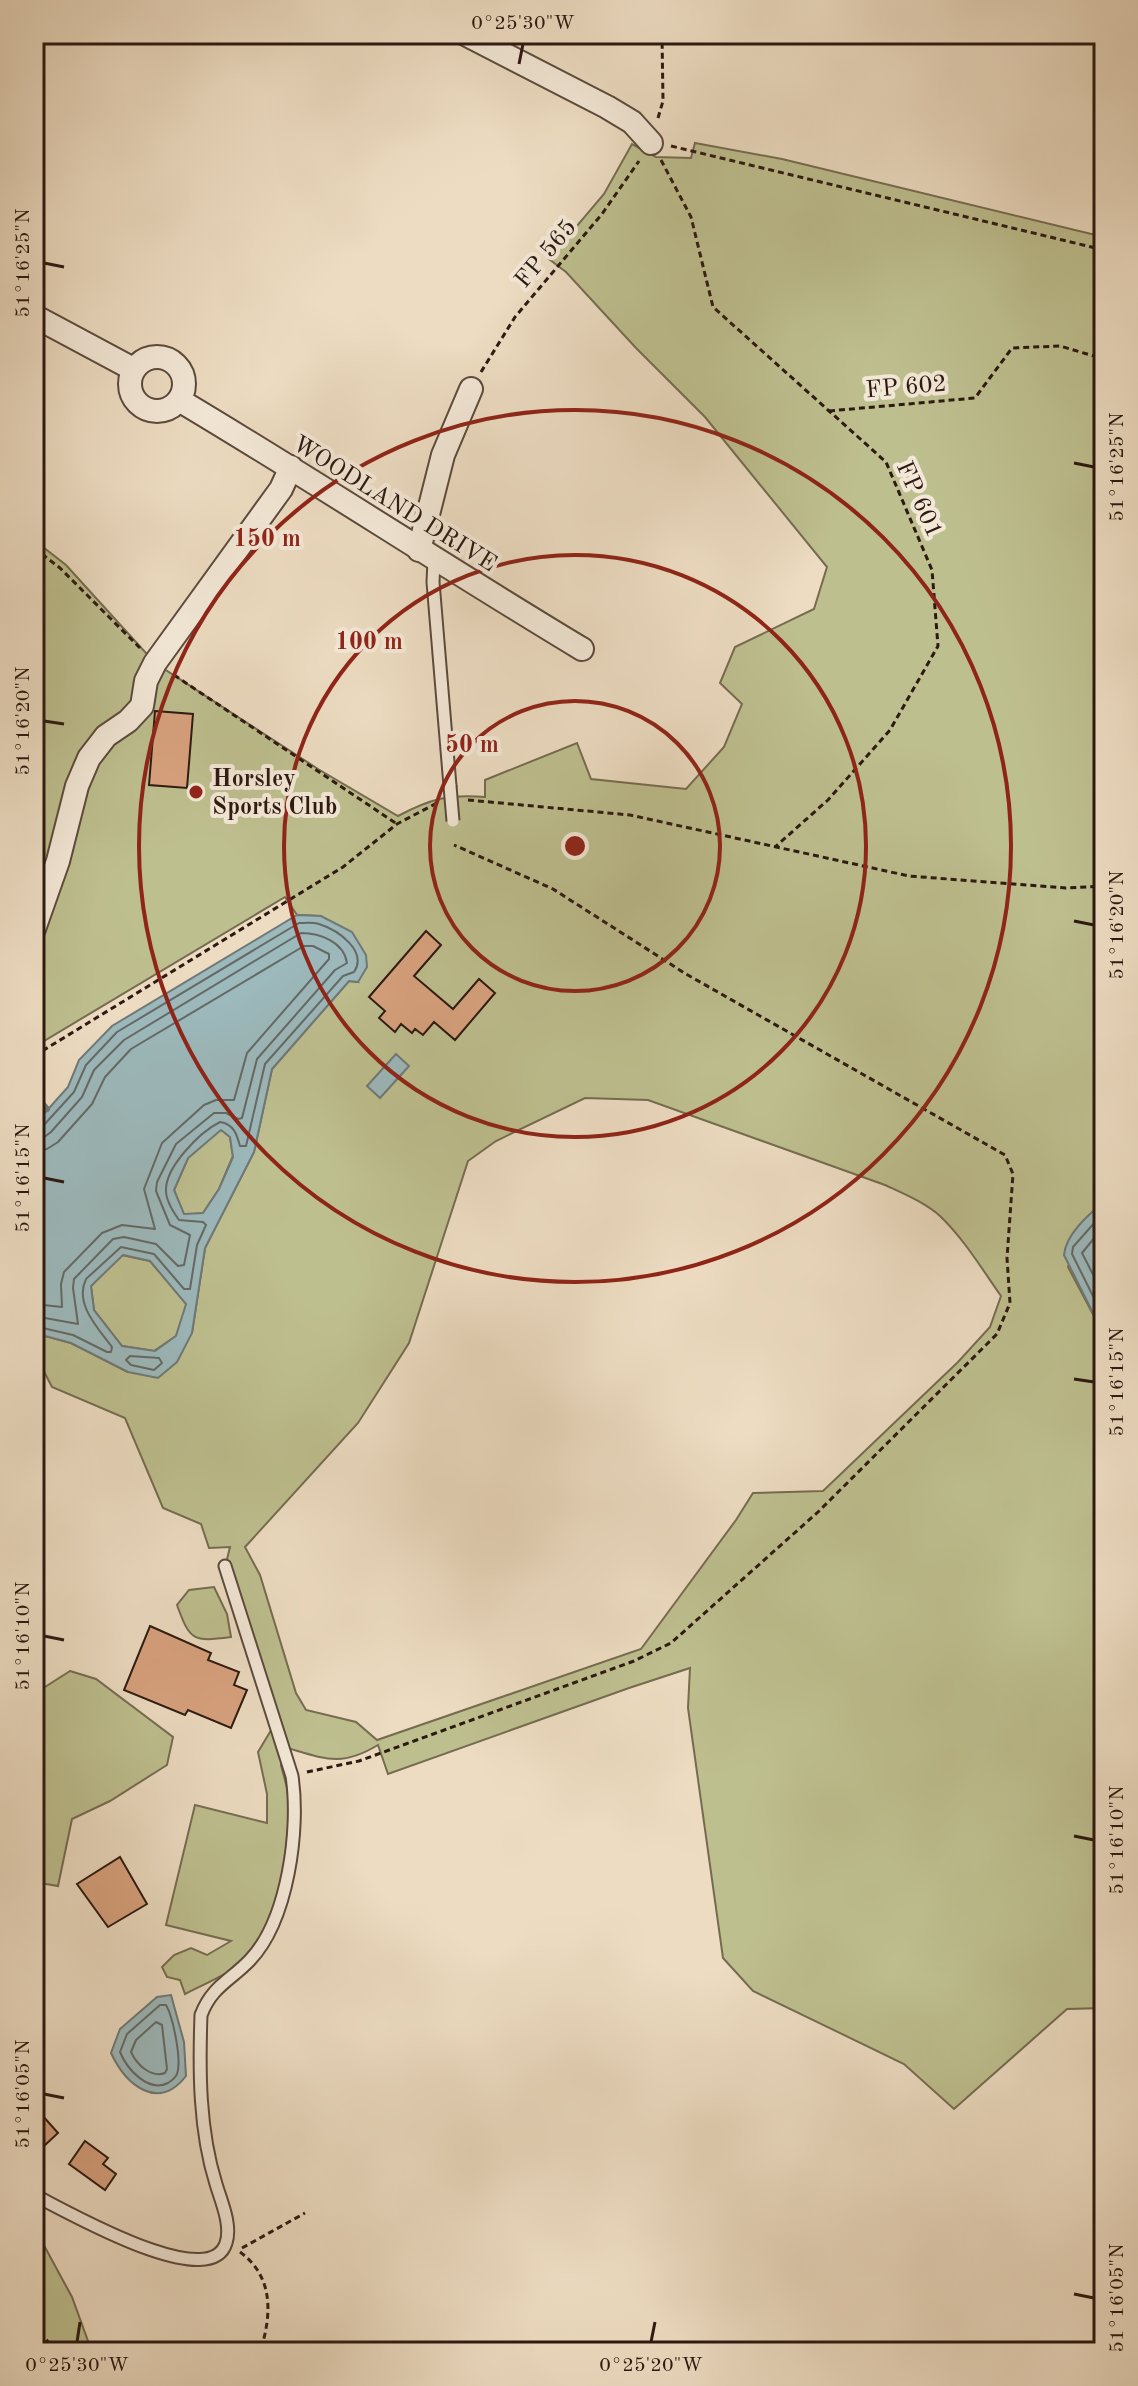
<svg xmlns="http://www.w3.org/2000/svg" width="1138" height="2386" viewBox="0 0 1138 2386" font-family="'Old Standard TT',serif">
	<rect width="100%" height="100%" fill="#eddcc2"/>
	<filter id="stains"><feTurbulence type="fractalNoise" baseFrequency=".0025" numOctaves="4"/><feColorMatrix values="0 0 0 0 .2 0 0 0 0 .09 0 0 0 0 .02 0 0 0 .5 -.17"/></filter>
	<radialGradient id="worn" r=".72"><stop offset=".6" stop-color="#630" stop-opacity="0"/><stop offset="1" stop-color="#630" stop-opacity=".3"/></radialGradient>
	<g fill="#bebf8f" stroke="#756c50" stroke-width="2" fill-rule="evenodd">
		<path d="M 695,143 L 782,159 L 1104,237 L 1104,1202 L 1086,1218 L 1068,1267 L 1104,1335 L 1104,2008 L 1067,2009 L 954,2109 L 904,2064 L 753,1991 L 723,1958 L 688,1708 L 690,1668 L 629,1688 L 388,1774 L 378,1745 C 343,1766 328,1760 291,1749 L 281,1765 C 283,1774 287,1785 288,1795 C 293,1840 279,1921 249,1955 C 234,1973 205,1983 185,1994 L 180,1980 L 167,1977 L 162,1967 L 174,1955 L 191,1948 L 207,1955 L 231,1941 L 166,1925 L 195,1805 L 267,1823 L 267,1794 L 258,1752 L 273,1727 L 262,1701 L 223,1576 L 230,1547 L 209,1548 L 201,1524 L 163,1508 L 125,1418 L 52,1387 L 39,1362 L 34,1361 L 34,1333 L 71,1343 L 128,1372 L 192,1333 L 205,1248 L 254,1152 L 272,1069 L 349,981 L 358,982 L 321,916 L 297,915 L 285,897 L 34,1047 L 34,540 L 66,565 L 155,663 L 318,769 L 398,816 C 430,799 448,794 485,797 L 485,780 L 577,743 L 591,779 L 686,789 L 724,747 L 742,704 L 720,683 L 735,647 L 814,609 L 827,567 L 705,417 L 636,348 L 566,272 L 549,259 L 604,194 L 632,144 L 656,157 L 691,158 ZM 585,1098 L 648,1100 L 885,1185 C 904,1194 924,1202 940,1216 C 964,1239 982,1269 1001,1296 L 990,1327 L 958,1362 L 823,1491 L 753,1493 L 736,1520 L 641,1649 L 377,1740 L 356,1722 L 306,1710 L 296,1693 L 260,1575 L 245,1547 L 358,1423 L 409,1343 L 468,1161 L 496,1141 Z"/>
		<polygon points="221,1129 230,1137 233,1156 219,1189 203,1213 184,1215 174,1190 188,1158"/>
		<polygon points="122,1255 150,1261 187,1304 176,1336 154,1351 122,1346 94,1310 91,1286"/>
		<path d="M 214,1587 L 227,1614 L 231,1637 C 193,1642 190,1641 177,1605 L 189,1590 Z"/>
		<polygon points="70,1671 96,1679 173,1737 167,1765 110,1801 72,1819 58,1886 34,1882 34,1694"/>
		<polygon points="34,2227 72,2297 92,2352 34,2352"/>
	</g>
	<g fill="#9cb9bc" stroke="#6f7978" stroke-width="2" fill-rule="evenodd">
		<path d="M 297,915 L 321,916 L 352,932 L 366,955 L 367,967 L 358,982 L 349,981 L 272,1069 L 254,1152 L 205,1248 L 192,1333 L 177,1362 L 158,1378 L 128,1372 L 71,1343 L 34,1333 L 34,1125 L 68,1087 L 79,1060 L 112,1026 ZM 221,1130 L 230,1137 L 233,1157 L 219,1189 L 203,1213 L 184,1214 L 174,1190 L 188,1158 ZM 123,1255 L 150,1261 L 186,1304 L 176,1336 L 155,1351 L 122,1346 L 94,1310 L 91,1286 Z"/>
		<polygon points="396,1054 409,1066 380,1098 367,1086"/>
		<path d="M 1104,1202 L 1104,1335 L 1064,1255 C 1066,1234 1088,1215 1104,1202 Z"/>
		<path d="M 171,1995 L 184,2042 L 186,2076 C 158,2112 126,2085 111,2053 L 120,2029 L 157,1997 Z"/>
	</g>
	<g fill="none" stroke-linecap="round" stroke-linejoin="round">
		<g stroke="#646966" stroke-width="2">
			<path d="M 34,1129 L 43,1126 L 74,1092 L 86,1065 L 117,1032 L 299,923 C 305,923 313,922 319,924 C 338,930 368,951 354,972 L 343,976 L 265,1064 L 246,1146 L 240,1146 C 237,1135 234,1124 220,1122 C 200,1132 165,1167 166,1191 C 166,1200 174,1213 179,1220 L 203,1222 L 206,1225 L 197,1245 L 190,1289 L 184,1289 L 154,1254 L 121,1247 L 86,1279 C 74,1304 98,1328 112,1347 L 111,1352 L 107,1352 L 73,1335 L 34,1326"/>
			<path d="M 34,1139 L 43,1138 L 51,1132 L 82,1097 L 94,1070 L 124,1040 L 301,933 C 320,933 344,942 347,963 L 335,970 L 257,1059 L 242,1118 L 238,1119 L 226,1113 L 214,1113 L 176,1144 L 157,1182 L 156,1191 L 170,1225 L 190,1235 L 184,1265 L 178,1266 L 156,1244 L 124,1237 L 113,1239 L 74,1279 L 73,1288 L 78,1324 L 34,1316"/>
			<polyline points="34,1151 47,1149 58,1142 92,1104 105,1077 131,1049 304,946 313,946 329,954 329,959 247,1053 234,1100 216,1100 204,1105 162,1143 144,1189 155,1229 122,1225 102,1233 64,1272 61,1284 62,1307 34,1304"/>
			<polyline points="1104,1212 1073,1247 1072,1254 1104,1318"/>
			<polyline points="1104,1226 1082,1253 1104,1296"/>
			<polygon points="130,1356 159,1358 162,1363 154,1370 131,1365 126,1360"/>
			<path d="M 160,2005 L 166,2005 C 173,2017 182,2060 177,2074 C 176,2077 171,2081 168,2083 C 148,2093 127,2069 120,2052 L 127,2034 Z"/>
			<path d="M 156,2022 L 162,2025 L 167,2069 L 165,2073 C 151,2078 137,2065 131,2052 L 136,2040 Z"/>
		</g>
		<polyline stroke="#6f7978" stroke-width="6" points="34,1094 47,1109"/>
	</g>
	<g fill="#d8a27e" stroke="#2c1911" stroke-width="2">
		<polygon points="155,711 193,714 187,788 149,785"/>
		<polygon points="426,931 441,945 414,976 453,1009 479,979 495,993 455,1040 434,1022 423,1035 415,1029 412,1033 401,1024 395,1032 379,1018 385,1011 369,997"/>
		<polygon points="150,1626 211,1653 208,1660 239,1672 234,1685 247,1690 231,1728 188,1710 185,1715 124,1690"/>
		<polygon points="120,1857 147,1904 108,1927 77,1884"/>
		<polygon points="34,2106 58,2133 44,2146 34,2135"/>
		<polygon points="85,2141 108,2158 103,2164 116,2174 105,2190 69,2164"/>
	</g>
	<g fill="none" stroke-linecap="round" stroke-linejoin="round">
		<g stroke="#5c4a3d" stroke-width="15">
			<g id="lane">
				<polyline points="434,560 433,582 450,786"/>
				<path d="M 34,2195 C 63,2209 210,2295 226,2243 C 232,2225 221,2201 216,2184 C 199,2130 199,2070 201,2015 C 212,1986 230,1981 250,1960 C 288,1920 300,1829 292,1776 L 225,1566"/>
			</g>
		</g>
		<g stroke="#5c4a3d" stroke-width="26">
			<g id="street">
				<polyline points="465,34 607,107 632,122 651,143"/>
				<polyline points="34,316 133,369"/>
				<circle cx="157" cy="384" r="27"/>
				<path d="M 179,400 C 315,481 447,568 582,649"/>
				<polyline points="419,550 443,455 471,389"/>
				<polyline points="34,929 58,861 77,786 89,758 106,736 128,721 142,706 146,681 155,663 281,489 291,467"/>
			</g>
		</g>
		<g stroke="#2c1911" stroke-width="3" stroke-dasharray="6 4" stroke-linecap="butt">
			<polyline points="658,118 663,101 662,34"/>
			<polyline points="671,146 1104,250"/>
			<polyline points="661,160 691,217 713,307 886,462 932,570 938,646 890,730 828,800 775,847"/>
			<polyline points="481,372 515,317 602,214 639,161"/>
			<polyline points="829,411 975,398 1012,348 1060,346 1104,359"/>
			<polyline points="34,548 60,568 140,648"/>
			<polyline points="174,675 397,824"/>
			<polyline points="468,800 630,815 909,876 1066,888 1104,886"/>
			<polyline points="34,1056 343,867 397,824 437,803"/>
			<polyline points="307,1772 359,1761 634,1661 671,1643 818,1512 997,1334 1010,1303 1007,1258 1013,1174 1005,1155 686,974 553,889 454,845"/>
			<polyline points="242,2248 305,2213"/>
			<path d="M 240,2252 C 274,2277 272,2315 260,2352"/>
			<polyline points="34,2324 56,2352"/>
		</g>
		<use href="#lane" stroke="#f3e8d7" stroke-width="11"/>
		<use href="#street" stroke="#f3e8d7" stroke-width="22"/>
		<g stroke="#5c4a3d" stroke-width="15" stroke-linecap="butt">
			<polyline id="lane-bridge" points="450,786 453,821"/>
		</g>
		<use href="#lane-bridge" stroke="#f3e8d7" stroke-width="11"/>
	</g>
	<path fill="none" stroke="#2c1911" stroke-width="3" d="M 519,64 L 523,44M 44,263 L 64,267M 1074,463 L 1094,467M 44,721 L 64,724M 1074,921 L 1094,925M 44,1178 L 64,1182M 1074,1379 L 1094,1382M 44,1636 L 64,1640M 1074,1836 L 1094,1840M 44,2094 L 64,2098M 1074,2294 L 1094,2298M 77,2342 L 80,2322M 651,2342 L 655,2322"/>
	<g fill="none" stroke="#8f2418" stroke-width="4">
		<circle cx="575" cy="846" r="145"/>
		<circle cx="575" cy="846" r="291"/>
		<circle cx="575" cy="846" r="436"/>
	</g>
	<circle fill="#8f2418" stroke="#f3e8d7" stroke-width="3" cx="196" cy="792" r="8"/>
	<g text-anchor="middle" stroke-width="8" stroke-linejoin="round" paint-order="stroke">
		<g font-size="24" fill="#2c1911" stroke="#f3e8d7">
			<text transform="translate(545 253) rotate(-50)" y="8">FP 565</text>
			<text transform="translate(906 386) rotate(-5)" y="8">FP 602</text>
			<text transform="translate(920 499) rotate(66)" y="8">FP 601</text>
			<text transform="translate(395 503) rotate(32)" y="8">WOODLAND DRIVE</text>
		</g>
		<g font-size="24" font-weight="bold" fill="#2c1911" stroke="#f3e8d7" text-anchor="start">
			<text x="212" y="786">Horsley<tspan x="212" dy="28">Sports Club</tspan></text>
		</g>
	</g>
	<circle cx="575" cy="846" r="12" fill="#8f2418" stroke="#f3e8d7" stroke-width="4"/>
	<g font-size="24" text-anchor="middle" font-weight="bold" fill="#8f2418" stroke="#f3e8d7" stroke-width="8" stroke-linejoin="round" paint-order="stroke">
		<text x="267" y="546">150 m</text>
		<text x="369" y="649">100 m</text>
		<text x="472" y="752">50 m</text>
	</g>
	<rect width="1138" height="2386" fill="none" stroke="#eddcc2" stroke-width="88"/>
	<rect x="44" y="44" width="1050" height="2298" fill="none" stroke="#2c1911" stroke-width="3"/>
	<g font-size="20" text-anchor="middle" fill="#2c1911">
		<text x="523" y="29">0°25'30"W</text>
		<text transform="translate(22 263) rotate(-90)" y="7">51°16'25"N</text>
		<text transform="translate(1116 467) rotate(-90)" y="7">51°16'25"N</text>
		<text transform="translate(22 721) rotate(-90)" y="7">51°16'20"N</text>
		<text transform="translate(1116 925) rotate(-90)" y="7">51°16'20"N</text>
		<text transform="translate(22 1178) rotate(-90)" y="7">51°16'15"N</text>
		<text transform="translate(1116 1382) rotate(-90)" y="7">51°16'15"N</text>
		<text transform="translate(22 1636) rotate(-90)" y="7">51°16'10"N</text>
		<text transform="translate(1116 1840) rotate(-90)" y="7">51°16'10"N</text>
		<text transform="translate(22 2094) rotate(-90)" y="7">51°16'05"N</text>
		<text transform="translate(1116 2298) rotate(-90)" y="7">51°16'05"N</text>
		<text x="77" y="2371">0°25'30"W</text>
		<text x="651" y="2371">0°25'20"W</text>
	</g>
	<rect width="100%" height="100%" filter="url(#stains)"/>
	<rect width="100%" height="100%" fill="url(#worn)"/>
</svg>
